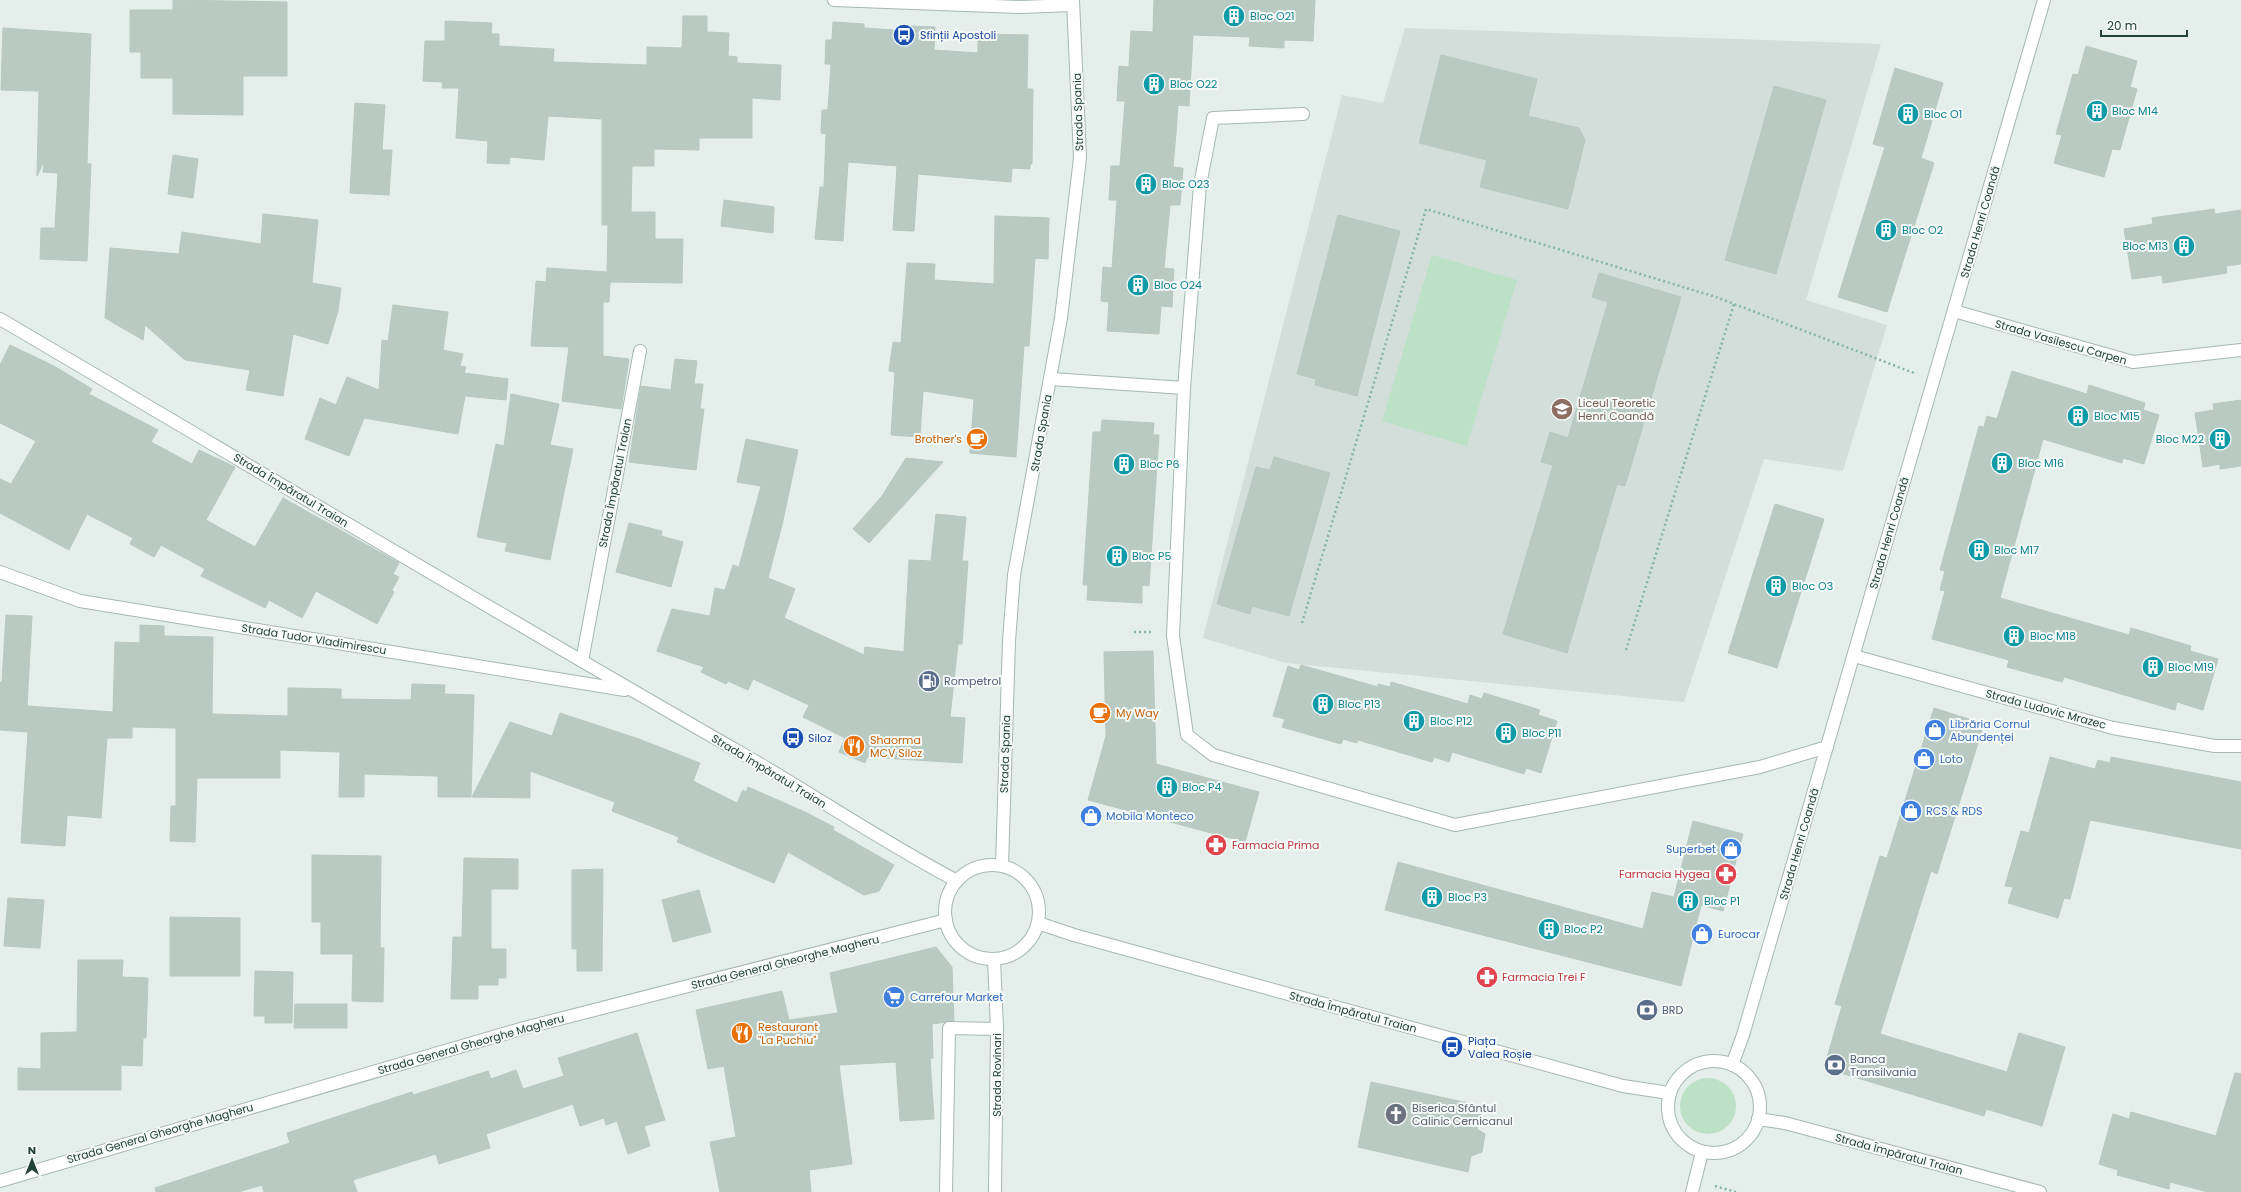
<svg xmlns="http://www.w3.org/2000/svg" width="2241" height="1192" viewBox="0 0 2241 1192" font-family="Poppins,sans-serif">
	<rect width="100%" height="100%" fill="#e4eeea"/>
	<polygon fill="#d2ded9" points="1405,28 1881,44 1806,300 1887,325 1843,471 1764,459 1684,702 1286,663 1203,638 1342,95 1383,103"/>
	<g fill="#bce1c7">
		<polygon points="1432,255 1517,280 1467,446 1382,421"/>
		<circle cx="1708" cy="1106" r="28"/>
	</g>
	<g fill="#b9cac3" stroke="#b6c9c1">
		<polygon points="173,0 287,2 287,76 243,76 243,115 173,114 173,78 141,78 141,52 130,52 130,10 173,10"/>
		<polygon points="1154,0 1315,0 1313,41 1284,40 1284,48 1249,46 1250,37 1193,35 1189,106 1178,105 1176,133 1173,167 1183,168 1180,205 1170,205 1164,268 1174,269 1172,307 1161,306 1159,334 1107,331 1109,302 1101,301 1103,267 1112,268 1117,200 1109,200 1111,166 1120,166 1125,101 1117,101 1119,66 1129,67 1131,31 1153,32"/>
		<polygon points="683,16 707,16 707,32 729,33 728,56 737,57 737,63 781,65 780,100 752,98 752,138 699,138 699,150 654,149 654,166 632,166 631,212 655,212 655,239 683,239 682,283 610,282 609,302 603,302 603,356 629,359 621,409 562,401 569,347 531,346 536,281 546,282 547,268 607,272 608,225 602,225 602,119 548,116 544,160 510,157 509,164 487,163 488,141 456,138 459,88 442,88 443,82 423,81 425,41 445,41 445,21 492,23 491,34 499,34 499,46 554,49 553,62 647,65 647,47 682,48"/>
		<polygon points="833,22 864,24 864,28 909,31 910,26 935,27 934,50 978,53 978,34 1028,35 1027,89 1033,89 1032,164 1030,164 1030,169 1012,168 1011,182 918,174 914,231 893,230 897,166 848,162 843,241 815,239 820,187 824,187 826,134 821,133 822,110 828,110 831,64 825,64 826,40 832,40"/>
		<polygon points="3,28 91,34 87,164 91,164 87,261 40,259 41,228 55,228 58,173 43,172 44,161 37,176 39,91 1,90"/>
		<polygon points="2086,46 2137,61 2130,87 2137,89 2120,150 2112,149 2104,177 2054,163 2062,135 2056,134 2073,74 2078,75"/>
		<polygon points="1441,55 1537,79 1528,116 1579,128 1585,140 1568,209 1480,187 1487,160 1419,143"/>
		<polygon points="1895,68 1943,83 1921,158 1934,163 1887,312 1838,297 1885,147 1873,144"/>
		<polygon points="1774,86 1826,100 1776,274 1725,260"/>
		<polygon points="355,103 385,105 382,150 392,150 389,195 350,193"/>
		<polygon points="173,155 198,159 193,198 168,194"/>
		<polygon points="724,200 774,207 773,233 721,226"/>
		<polygon points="2214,209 2215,214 2241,210 2241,264 2226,266 2227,273 2163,283 2162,275 2132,279 2124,229 2153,224 2152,218"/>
		<polygon points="263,214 318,220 312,283 341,288 338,311 328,344 293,334 283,396 246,390 250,370 185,360 145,325 143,340 105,318 110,248 179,254 182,232 261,244"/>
		<polygon points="1338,215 1400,231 1357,396 1315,385 1316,379 1297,374"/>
		<polygon points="995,216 1049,218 1048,259 1035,258 1029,346 1024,346 1016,457 970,453 974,399 923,391 920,437 891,435 895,372 889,371 893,342 901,343 907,263 935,264 934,280 994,284"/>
		<polygon points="1599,273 1681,297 1625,486 1617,484 1567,653 1503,634 1553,465 1541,462 1550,432 1568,438 1608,302 1592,297"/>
		<polygon points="393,305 448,312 443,350 463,354 460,366 466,367 464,373 508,379 506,400 465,396 458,434 364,418 349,456 305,439 320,398 336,405 347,377 379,390 382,340 388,341"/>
		<polygon points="10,345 54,366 92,389 89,394 158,430 151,442 192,464 199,450 235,467 206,520 255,547 283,498 399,563 393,574 399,577 392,590 394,592 377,624 316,591 302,618 269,600 265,608 201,576 205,569 161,545 154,557 130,544 133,538 87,514 69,550 0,513 0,479 11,484 36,441 0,423 0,365"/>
		<polygon points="675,359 697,361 694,384 703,384 700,409 704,409 696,470 629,462 641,386 671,390"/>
		<polygon points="2012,371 2087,394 2089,385 2145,403 2143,410 2159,415 2144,464 2123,458 2122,463 2043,439 2000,598 2129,635 2131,628 2191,646 2190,651 2218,659 2203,710 2177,702 2175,710 2064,677 2062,682 2007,667 2009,660 1932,639 1945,591 1940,590 1945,571 1940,570 1979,426 1984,427 1987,416 1997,419"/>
		<polygon points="511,394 559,404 550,445 573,449 550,560 505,551 507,543 477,537 496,444 504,446"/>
		<polygon points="2241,400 2241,466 2220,469 2220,464 2203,467 2195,413 2214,410 2213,404"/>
		<polygon points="1102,420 1154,423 1153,435 1159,435 1149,586 1142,585 1142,603 1087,600 1088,585 1083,585 1093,432 1101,432"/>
		<polygon points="746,439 798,450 782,525 768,578 795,589 784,618 864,655 865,647 904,652 909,560 931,561 936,514 966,517 962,561 968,561 962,644 958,644 950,717 965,718 962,763 867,757 865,763 839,752 845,738 803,717 809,705 753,679 748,690 728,681 726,684 701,672 704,667 657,651 672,609 710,616 715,588 725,590 733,565 739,567 761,486 737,482"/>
		<polygon points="1274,457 1330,473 1289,616 1252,606 1250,614 1217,604 1256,467 1270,470"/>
		<polygon points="906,458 943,462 869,543 853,529 882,496"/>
		<polygon points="1775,504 1824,519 1777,668 1728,653"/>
		<polygon points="629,523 662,531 661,536 683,542 671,587 616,572"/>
		<polygon points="6,615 32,616 27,706 113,712 115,642 140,643 140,625 164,626 164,636 213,637 212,714 288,716 288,688 341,689 341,699 411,700 412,684 445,685 444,694 474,695 471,797 438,797 438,776 364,774 364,797 339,797 340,752 280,750 280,778 197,778 195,842 170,841 171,806 176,806 176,728 132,727 132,738 107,738 101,818 67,815 65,846 21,843 28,732 0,730 0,682 2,682"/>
		<polygon points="1153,651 1156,764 1259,792 1245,842 1088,800 1106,736 1104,652"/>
		<polygon points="1301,665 1378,687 1378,684 1390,687 1391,682 1468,704 1470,695 1482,699 1484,693 1540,710 1538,715 1557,721 1541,773 1526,768 1524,774 1452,752 1449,762 1434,757 1432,762 1358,740 1357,743 1343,739 1341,744 1282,727 1285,719 1273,716 1288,666 1299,670"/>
		<polygon points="1934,708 1984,724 1937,874 1931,871 1880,1034 2007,1072 2019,1033 2065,1047 2042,1126 1986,1109 1984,1116 1824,1068 1842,1006 1835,1004 1880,856 1887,858"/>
		<polygon points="560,713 639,739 700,763 693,781 737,803 743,790 746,792 748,787 805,812 834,827 833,830 894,865 879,891 864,895 788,852 774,883 677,842 679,837 612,811 615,802 530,771 530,798 472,797 510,722 552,736"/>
		<polygon points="2050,757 2095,769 2098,760 2110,763 2111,757 2241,782 2241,849 2090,820 2070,899 2064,898 2058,918 2008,903 2013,887 2005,886 2021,831 2029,833"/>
		<polygon points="1693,821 1743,834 1723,911 1701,905 1681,986 1385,910 1398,862 1643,929 1652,892 1674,897"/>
		<polygon points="312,855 381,856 380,948 384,948 383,1002 352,1001 353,954 321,954 321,922 312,922"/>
		<polygon points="464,858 518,859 518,889 491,889 491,949 506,949 506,978 498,978 498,985 478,985 478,999 451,999 453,937 462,937"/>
		<polygon points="603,869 602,971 577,971 577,949 572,949 572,870"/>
		<polygon points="699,890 711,932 673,942 662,900"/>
		<polygon points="8,898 44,900 40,948 4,946"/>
		<polygon points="170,917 240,918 240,976 170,976"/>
		<polygon points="936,947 952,967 954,1021 932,1024 933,1058 930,1058 934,1119 900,1121 896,1062 839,1065 852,1164 809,1170 811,1192 720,1192 710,1142 736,1137 724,1066 708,1069 696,1010 782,991 789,1020 838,1013 830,973"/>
		<polygon points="78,960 123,960 122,977 148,978 146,1038 143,1038 142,1066 121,1065 121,1090 18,1090 18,1068 41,1069 41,1033 77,1032"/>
		<polygon points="255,971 293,972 292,1023 265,1023 265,1016 254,1016"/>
		<polygon points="295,1004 347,1004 347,1028 294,1028"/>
		<polygon points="637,1033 665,1120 644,1126 650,1146 628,1154 617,1121 606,1125 604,1118 580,1126 573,1104 486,1134 490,1148 439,1164 436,1154 353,1180 357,1192 264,1192 262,1185 238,1192 156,1192 155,1188 290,1143 287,1133 412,1092 413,1095 488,1071 491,1079 516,1070 523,1089 564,1076 558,1058"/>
		<polygon points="2235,1073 2241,1074 2241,1192 2208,1192 2170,1182 2169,1189 2117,1175 2118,1170 2099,1164 2113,1114 2129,1119 2131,1112 2216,1136"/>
		<polygon points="1371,1082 1482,1106 1477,1129 1485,1134 1482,1152 1471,1156 1468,1172 1358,1147"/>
	</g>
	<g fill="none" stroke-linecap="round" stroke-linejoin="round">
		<g stroke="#a6b7b2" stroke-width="14">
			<g id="minor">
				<polyline points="834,0 1021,7 1073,5"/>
				<polyline points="1303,114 1213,118 1200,185 1184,388 1173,636 1187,735 1213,755 1455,825 1760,767 1827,747"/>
				<polyline points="1954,311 2133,362 2241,350"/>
				<path d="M 0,319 C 247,464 493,611 741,753 C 814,795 883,842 957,881"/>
				<polyline points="1051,379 1184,388"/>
				<polyline points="0,572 80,601 625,690"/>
				<polyline points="1854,656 2113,728 2215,746 2241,746"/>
				<polyline points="582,661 640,351"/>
				<circle cx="992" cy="912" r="47"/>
				<polyline points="1002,866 1009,641 1014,575 1061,318 1080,158 1073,0"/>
				<polyline points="1038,923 1074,935 1623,1086 1669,1093"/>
				<polyline points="994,959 997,1029 995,1192"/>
				<circle cx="1714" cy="1107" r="46"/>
				<polyline points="1732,1065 1743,1035 2044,0"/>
				<polyline points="1758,1119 1785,1123 2040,1192"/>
				<polyline points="0,1181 524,1028 946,920"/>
				<polyline points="946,1192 949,1028 997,1029"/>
				<polyline points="1692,1192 1702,1152"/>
			</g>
		</g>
		<g stroke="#83b4a6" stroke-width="2.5" stroke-dasharray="2 3" stroke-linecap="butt">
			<polyline points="1302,623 1426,209 1716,297 1914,373"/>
			<polyline points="1134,632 1152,632"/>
			<polyline points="1626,650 1734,304"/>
			<polyline points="1715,1186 1736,1192"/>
		</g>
		<use href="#minor" stroke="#fff" stroke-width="12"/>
	</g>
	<defs>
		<g id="building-disc" transform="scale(1.15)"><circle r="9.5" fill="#0f9aa8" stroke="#f5faf8"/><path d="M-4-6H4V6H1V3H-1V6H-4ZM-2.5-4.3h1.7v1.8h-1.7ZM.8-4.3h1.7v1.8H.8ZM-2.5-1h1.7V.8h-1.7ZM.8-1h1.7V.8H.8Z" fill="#fff"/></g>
		<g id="bus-disc" transform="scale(1.15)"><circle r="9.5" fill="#1a4fb4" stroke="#f5faf8"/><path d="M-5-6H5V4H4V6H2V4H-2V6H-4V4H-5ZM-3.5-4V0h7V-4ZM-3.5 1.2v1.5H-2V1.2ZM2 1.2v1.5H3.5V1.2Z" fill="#fff"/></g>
		<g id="school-disc" transform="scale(1.15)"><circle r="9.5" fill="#8d6e63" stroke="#f5faf8"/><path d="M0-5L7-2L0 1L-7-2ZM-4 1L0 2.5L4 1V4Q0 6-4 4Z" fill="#fff"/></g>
		<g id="cafe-disc" transform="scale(1.15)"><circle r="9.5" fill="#e8710a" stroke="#f5faf8"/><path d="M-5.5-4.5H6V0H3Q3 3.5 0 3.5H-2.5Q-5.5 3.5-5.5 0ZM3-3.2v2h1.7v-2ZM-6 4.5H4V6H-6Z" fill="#fff"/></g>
		<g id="fuel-disc" transform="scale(1.15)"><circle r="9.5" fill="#5c6f8a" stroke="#f5faf8"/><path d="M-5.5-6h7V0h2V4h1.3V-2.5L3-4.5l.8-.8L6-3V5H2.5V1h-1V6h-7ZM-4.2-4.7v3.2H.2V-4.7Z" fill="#fff"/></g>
		<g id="shop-disc" transform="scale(1.15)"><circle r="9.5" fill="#3f7fe0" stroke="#f5faf8"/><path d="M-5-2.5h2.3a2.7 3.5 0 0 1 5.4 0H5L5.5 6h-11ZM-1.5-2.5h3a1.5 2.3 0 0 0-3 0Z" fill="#fff"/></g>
		<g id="restaurant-disc" transform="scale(1.15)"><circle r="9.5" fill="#e8710a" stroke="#f5faf8"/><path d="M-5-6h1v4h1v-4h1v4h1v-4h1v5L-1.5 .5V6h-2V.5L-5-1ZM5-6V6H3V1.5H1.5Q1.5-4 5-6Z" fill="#fff"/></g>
		<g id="pharmacy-disc" transform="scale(1.15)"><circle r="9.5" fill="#e0444e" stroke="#f5faf8"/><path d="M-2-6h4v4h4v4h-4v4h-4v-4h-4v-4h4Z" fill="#fff"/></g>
		<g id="supermarket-disc" transform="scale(1.15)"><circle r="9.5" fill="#3f7fe0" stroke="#f5faf8"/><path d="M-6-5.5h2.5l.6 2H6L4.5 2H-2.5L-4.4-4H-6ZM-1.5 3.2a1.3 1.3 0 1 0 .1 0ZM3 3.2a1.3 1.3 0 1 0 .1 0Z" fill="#fff"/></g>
		<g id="bank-disc" transform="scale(1.15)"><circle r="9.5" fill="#5c6f8a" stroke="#f5faf8"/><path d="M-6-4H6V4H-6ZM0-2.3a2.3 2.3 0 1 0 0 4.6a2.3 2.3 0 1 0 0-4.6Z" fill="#fff"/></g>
		<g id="church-disc" transform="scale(1.15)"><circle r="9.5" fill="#6b7280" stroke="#f5faf8"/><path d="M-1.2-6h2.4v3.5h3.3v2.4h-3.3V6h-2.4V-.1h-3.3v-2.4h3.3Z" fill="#fff"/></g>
	</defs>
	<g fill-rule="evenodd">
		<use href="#building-disc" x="1234" y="16"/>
		<use href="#bus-disc" x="904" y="35"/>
		<use href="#building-disc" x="1154" y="84"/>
		<use href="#building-disc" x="2097" y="111"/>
		<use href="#building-disc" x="1908" y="114"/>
		<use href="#building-disc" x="1146" y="184"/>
		<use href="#building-disc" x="1886" y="230"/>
		<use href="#building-disc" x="2184" y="246"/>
		<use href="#building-disc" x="1138" y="285"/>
		<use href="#school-disc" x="1562" y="409"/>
		<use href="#building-disc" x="2078" y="416"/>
		<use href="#cafe-disc" x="977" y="439"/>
		<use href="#building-disc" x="2220" y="439"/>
		<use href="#building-disc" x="2002" y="463"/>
		<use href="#building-disc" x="1124" y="464"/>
		<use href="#building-disc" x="1979" y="550"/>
		<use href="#building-disc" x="1117" y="556"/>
		<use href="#building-disc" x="1776" y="586"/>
		<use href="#building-disc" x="2014" y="636"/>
		<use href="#building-disc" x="2153" y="667"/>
		<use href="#fuel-disc" x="929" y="681"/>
		<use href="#building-disc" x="1323" y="704"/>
		<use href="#cafe-disc" x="1100" y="713"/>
		<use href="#building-disc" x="1414" y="721"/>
		<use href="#shop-disc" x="1935" y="730"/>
		<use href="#building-disc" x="1506" y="733"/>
		<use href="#bus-disc" x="793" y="738"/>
		<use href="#restaurant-disc" x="854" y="746"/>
		<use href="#shop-disc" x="1924" y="759"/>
		<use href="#building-disc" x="1167" y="787"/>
		<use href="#shop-disc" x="1911" y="811"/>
		<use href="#shop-disc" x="1091" y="816"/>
		<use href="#pharmacy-disc" x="1216" y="845"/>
		<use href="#shop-disc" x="1731" y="849"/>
		<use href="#pharmacy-disc" x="1726" y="874"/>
		<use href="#building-disc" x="1432" y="897"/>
		<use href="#building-disc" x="1688" y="901"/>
		<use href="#building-disc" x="1549" y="929"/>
		<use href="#shop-disc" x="1702" y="934"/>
		<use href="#pharmacy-disc" x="1487" y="977"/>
		<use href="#supermarket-disc" x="894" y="997"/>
		<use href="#bank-disc" x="1647" y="1010"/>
		<use href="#restaurant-disc" x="742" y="1033"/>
		<use href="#bus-disc" x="1452" y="1047"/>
		<use href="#bank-disc" x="1835" y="1065"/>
		<use href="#church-disc" x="1396" y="1114"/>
	</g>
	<g text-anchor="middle" stroke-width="4" stroke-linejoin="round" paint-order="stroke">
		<g font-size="11" fill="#0d838f" stroke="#f5faf8" text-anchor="start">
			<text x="1250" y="20">Bloc O21</text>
			<text x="1170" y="88">Bloc O22</text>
			<text x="2112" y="115">Bloc M14</text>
			<text x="1924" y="118">Bloc O1</text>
			<text x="1162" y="188">Bloc O23</text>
			<text x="1902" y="234">Bloc O2</text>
			<text x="2168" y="250" text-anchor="end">Bloc M13</text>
			<text x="1154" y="289">Bloc O24</text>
			<text x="2094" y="420">Bloc M15</text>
			<text x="2204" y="443" text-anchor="end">Bloc M22</text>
			<text x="2018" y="467">Bloc M16</text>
			<text x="1140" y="468">Bloc P6</text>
			<text x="1994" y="554">Bloc M17</text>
			<text x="1132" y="560">Bloc P5</text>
			<text x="1792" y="590">Bloc O3</text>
			<text x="2030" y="640">Bloc M18</text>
			<text x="2168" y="671">Bloc M19</text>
			<text x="1338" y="708">Bloc P13</text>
			<text x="1430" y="725">Bloc P12</text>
			<text x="1522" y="737">Bloc P11</text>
			<text x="1182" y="791">Bloc P4</text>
			<text x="1448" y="901">Bloc P3</text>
			<text x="1704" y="905">Bloc P1</text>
			<text x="1564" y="933">Bloc P2</text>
		</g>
		<g font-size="11" fill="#164399" stroke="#f5faf8" text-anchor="start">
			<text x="920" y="39">Sfinții Apostoli</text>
			<text x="808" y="742">Siloz</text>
			<text x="1468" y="1045">Piața<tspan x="1468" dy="13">Valea Roșie</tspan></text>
		</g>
		<g font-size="11" fill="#22423a" stroke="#f5faf8">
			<text transform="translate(1078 112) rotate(-92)" y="4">Strada Spania</text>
			<text transform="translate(1980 222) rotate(-74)" y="4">Strada Henri Coandă</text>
			<text transform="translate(2061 342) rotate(16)" y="4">Strada Vasilescu Carpen</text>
			<text transform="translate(1041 433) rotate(-80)" y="4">Strada Spania</text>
			<text transform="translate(615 483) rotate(-79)" y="4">Strada Împăratul Traian</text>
			<text transform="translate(291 490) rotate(31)" y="4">Strada Împăratul Traian</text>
			<text transform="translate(1889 533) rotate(-74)" y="4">Strada Henri Coandă</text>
			<text transform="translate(314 639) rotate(9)" y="4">Strada Tudor Vladimirescu</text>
			<text transform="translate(2046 709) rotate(15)" y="4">Strada Ludovic Mrazec</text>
			<text transform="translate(1005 754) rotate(-88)" y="4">Strada Spania</text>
			<text transform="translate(769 771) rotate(31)" y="4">Strada Împăratul Traian</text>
			<text transform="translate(1799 844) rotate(-74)" y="4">Strada Henri Coandă</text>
			<text transform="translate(785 962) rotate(-14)" y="4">Strada General Gheorghe Magheru</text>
			<text transform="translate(1353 1012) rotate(15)" y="4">Strada Împăratul Traian</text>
			<text transform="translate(471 1044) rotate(-16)" y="4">Strada General Gheorghe Magheru</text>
			<text transform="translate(997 1075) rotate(-90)" y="4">Strada Rovinari</text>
			<text transform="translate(160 1133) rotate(-16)" y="4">Strada General Gheorghe Magheru</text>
			<text transform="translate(1899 1154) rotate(15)" y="4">Strada Împăratul Traian</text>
		</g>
		<g font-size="11" fill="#785e54" stroke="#f5faf8" text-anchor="start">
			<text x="1578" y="407">Liceul Teoretic<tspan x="1578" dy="13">Henri Coandă</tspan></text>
		</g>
		<g font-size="11" fill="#c56008" stroke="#f5faf8" text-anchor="start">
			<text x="962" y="443" text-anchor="end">Brother's</text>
			<text x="1116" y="717">My Way</text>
			<text x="870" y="744">Shaorma<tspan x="870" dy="13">MCV Siloz</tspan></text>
			<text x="758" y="1031">Restaurant<tspan x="758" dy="13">"La Puchiu"</tspan></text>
		</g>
		<g font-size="11" fill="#4e5e75" stroke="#f5faf8" text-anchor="start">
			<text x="944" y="685">Rompetrol</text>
			<text x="1662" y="1014">BRD</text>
			<text x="1850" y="1063">Banca<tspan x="1850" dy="13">Transilvania</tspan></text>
		</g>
		<g font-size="11" fill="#366cbe" stroke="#f5faf8" text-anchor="start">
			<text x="1950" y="728">Librăria Cornul<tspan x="1950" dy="13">Abundenței</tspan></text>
			<text x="1940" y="763">Loto</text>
			<text x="1926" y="815">RCS &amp; RDS</text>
			<text x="1106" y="820">Mobila Monteco</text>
			<text x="1716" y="853" text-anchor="end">Superbet</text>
			<text x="1718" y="938">Eurocar</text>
			<text x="910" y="1001">Carrefour Market</text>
		</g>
		<g font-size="11" fill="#be3a42" stroke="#f5faf8" text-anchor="start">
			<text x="1232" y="849">Farmacia Prima</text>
			<text x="1710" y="878" text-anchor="end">Farmacia Hygea</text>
			<text x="1502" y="981">Farmacia Trei F</text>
		</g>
		<g font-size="11" fill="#5b616d" stroke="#f5faf8" text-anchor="start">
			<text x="1412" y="1112">Biserica Sfântul<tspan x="1412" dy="13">Calinic Cernicanul</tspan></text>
		</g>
	</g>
	<g transform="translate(32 1160)" stroke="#f5faf8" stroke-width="3" paint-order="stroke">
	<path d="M0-3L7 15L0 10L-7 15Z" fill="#22423a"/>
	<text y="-6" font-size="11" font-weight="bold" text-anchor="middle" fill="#22423a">N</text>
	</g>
	<path d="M2101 30v6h86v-6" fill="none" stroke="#22423a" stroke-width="2"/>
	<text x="2107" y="30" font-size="12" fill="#22423a" stroke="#f5faf8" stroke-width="3" paint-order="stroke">20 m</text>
</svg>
